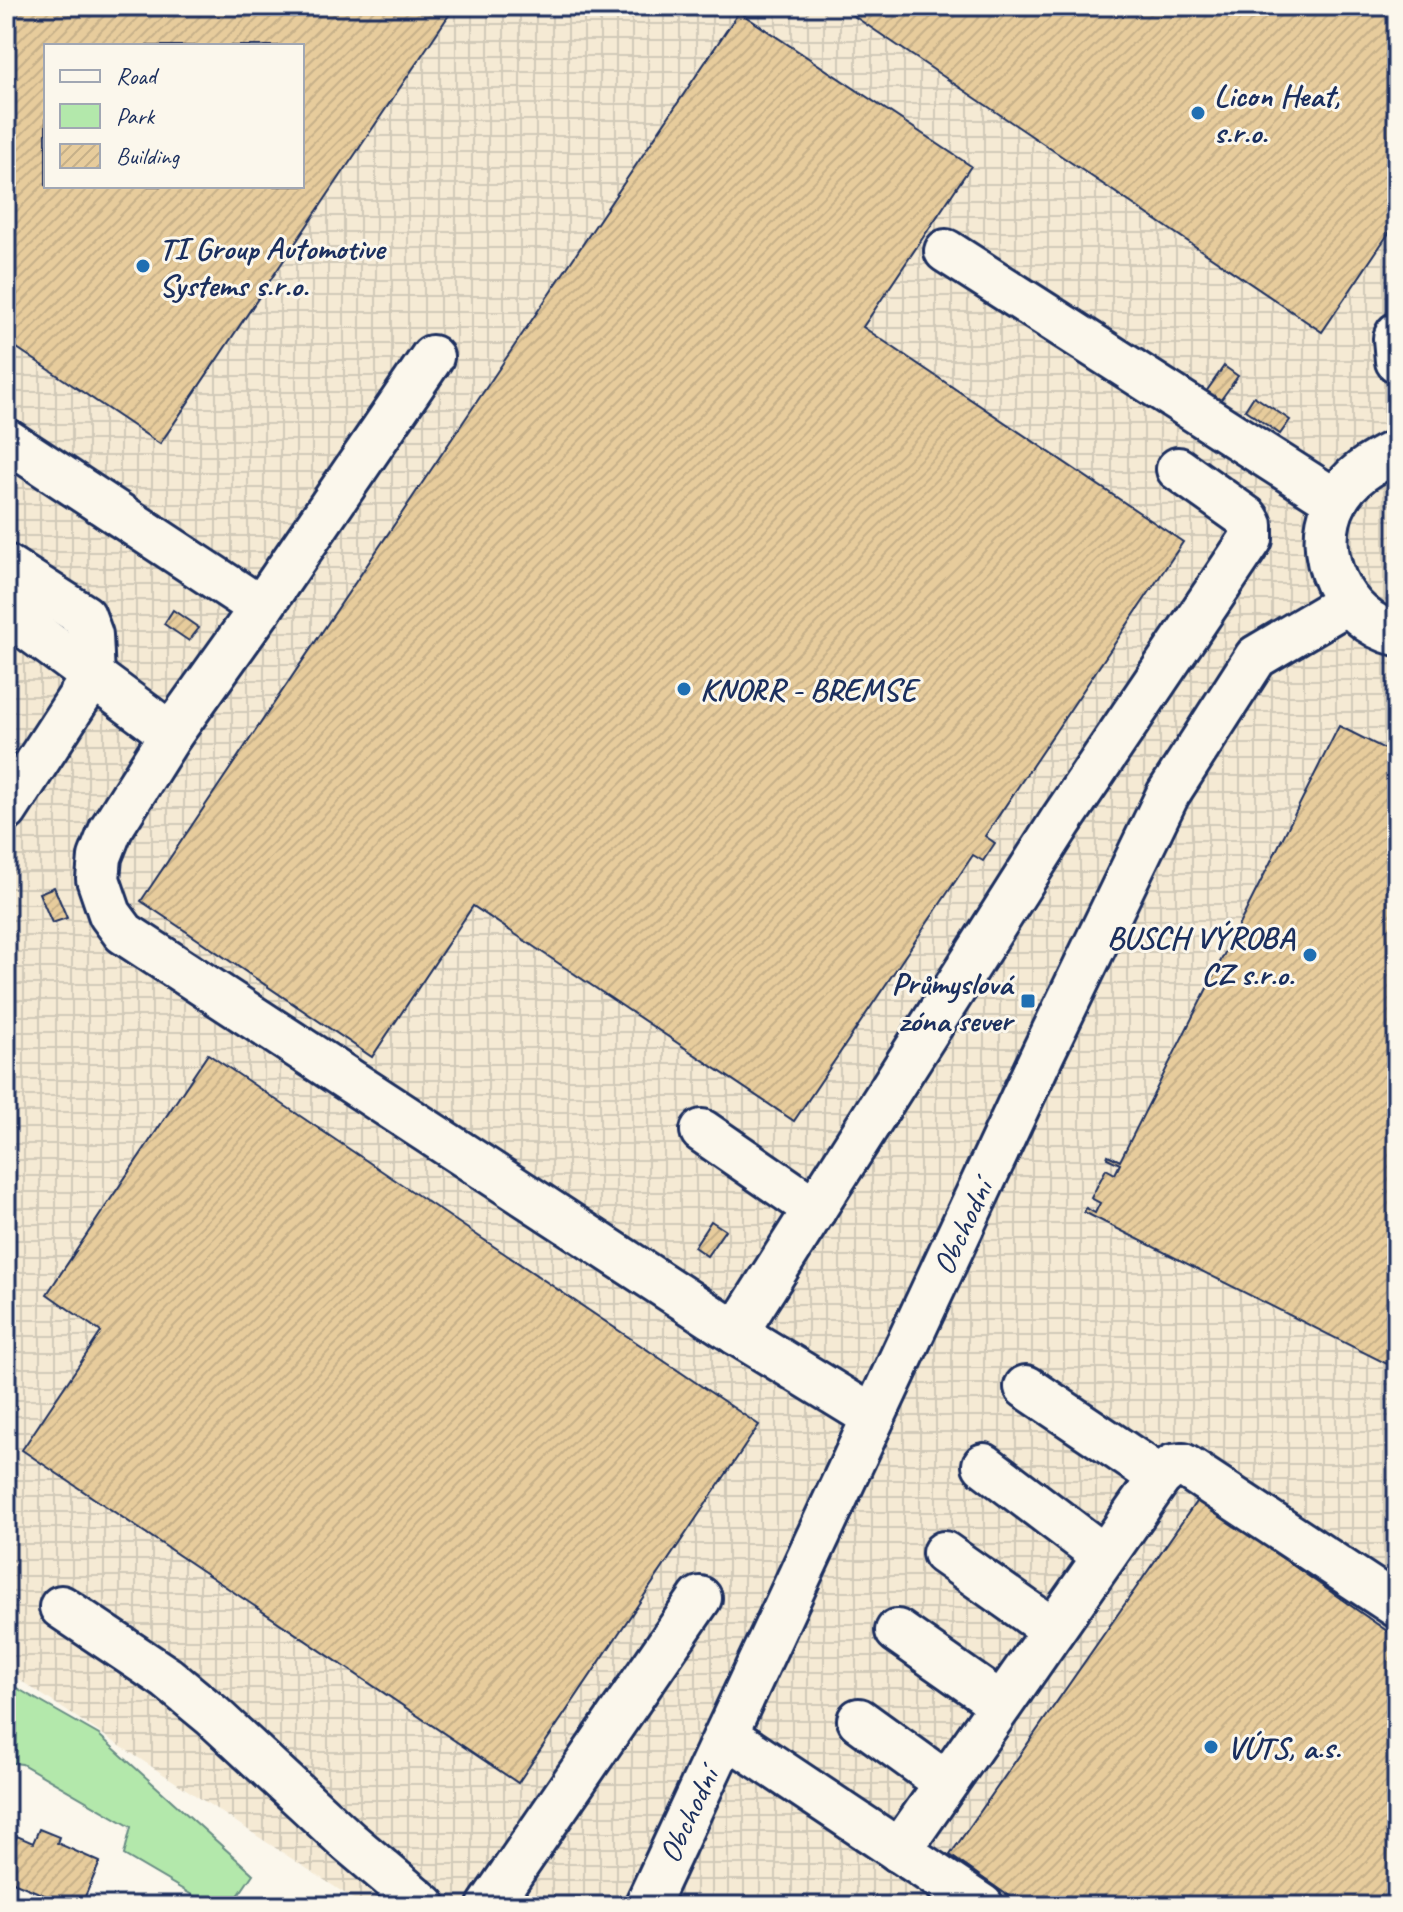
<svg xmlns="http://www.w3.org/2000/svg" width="1403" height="1912" viewBox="0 0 1403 1912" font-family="Caveat,sans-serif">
	<defs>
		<pattern id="industrial-grid" width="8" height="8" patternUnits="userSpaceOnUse" patternTransform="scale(2)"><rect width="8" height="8" fill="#f5ead4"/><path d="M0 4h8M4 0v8" fill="none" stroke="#d1c9b8"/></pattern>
		<pattern id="building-hatch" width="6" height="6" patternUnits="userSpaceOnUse" patternTransform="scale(2)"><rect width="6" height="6" fill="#e7cc9c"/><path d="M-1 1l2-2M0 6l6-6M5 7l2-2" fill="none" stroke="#c6b089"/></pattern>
	</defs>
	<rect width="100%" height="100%" fill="#fbf7ec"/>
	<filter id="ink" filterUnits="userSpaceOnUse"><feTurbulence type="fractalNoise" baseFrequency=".0125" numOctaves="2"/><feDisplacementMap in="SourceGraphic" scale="16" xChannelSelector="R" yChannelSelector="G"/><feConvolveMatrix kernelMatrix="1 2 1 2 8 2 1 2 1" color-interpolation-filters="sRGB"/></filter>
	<g filter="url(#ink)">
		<path fill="url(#industrial-grid)" fill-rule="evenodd" d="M 6,6 L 1397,6 L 1397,1906 L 364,1906 L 6,1671 ZM 46,46 L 302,46 L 302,186 L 46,186 Z"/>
		<polygon fill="#b3e8ab" stroke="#678c84" stroke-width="2" points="6,1682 99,1735 253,1874 231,1906 211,1906 124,1855 131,1827 22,1764 6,1762"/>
		<g fill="url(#building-hatch)" stroke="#1b2f5e" stroke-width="2" fill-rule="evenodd">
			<path d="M 6,6 L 455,6 L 160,444 L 14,346 L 6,355 ZM 46,46 L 302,46 L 302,186 L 46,186 Z"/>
			<polygon points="839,6 1397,6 1397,221 1322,332"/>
			<polygon points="739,12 971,166 863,327 1183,542 985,836 995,843 983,861 973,855 794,1121 473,906 372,1057 141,901"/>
			<polygon points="1224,366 1238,376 1220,401 1206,392"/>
			<polygon points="1254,396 1290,420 1280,434 1245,410"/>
			<polygon points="173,610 199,628 189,641 164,624"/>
			<polygon points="1339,726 1397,755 1397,1369 1084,1212 1086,1208 1095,1213 1100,1203 1091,1198 1106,1169 1115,1174 1120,1164 1107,1158 1108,1155 1120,1161"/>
			<polygon points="54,887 67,918 52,923 39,893"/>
			<polygon points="208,1054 759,1425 518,1783 22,1450 101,1332 47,1294"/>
			<polygon points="711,1221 725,1230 707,1256 694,1247"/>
			<polygon points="1198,1499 1397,1638 1397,1906 1023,1906 950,1855"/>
			<polygon points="39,1829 59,1837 57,1843 100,1862 81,1906 70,1906 6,1879 6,1863 17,1836 33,1843"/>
		</g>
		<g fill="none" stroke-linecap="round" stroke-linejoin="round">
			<g stroke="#1b2f5e" stroke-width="48">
				<g id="minor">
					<polyline points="946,251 1336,501"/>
					<polyline points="1397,334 1395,338 1397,361"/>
					<polyline points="432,357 261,608 171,734 111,829 100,857 98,879 110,914 124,933 736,1333 873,1417"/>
					<polyline points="6,440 261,608"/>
					<path d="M 1397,451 C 1372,463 1349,476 1336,501 C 1309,552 1343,621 1397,634"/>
					<polyline points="6,566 84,616 91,635 93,676 6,810"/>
					<polyline points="6,612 171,734"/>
					<polyline points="702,1131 815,1209"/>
					<polyline points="736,1333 1061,821 1251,539 1251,525 1247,518 1178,469"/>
					<polyline points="1026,1387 1160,1477"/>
					<polyline points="984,1465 1104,1556"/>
					<polyline points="944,1553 1053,1630"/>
					<polyline points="61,1607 167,1678 213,1716 348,1841 425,1906"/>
					<polyline points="897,1631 1001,1704"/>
					<polyline points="859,1720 946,1783"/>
					<polyline points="726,1735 982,1906"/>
					<polyline points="899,1851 1160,1477 1173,1466 1183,1465 1397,1606"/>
					<polyline points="489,1906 700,1598"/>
					<polyline points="646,1906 1043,1053 1168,794 1256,657 1347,603"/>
				</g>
			</g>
			<use href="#minor" stroke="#fbf7ec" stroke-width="42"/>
		</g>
	</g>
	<g fill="#1f6fb2" stroke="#fbf7ec" stroke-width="3">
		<circle cx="1198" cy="113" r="8"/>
		<circle cx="143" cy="266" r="8"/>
		<circle cx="684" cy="689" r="8"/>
		<circle cx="1310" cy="955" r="8"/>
		<rect x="1020" y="993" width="16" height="16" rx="4"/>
		<circle cx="1211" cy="1747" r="8"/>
	</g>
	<g text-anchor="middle" stroke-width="6" stroke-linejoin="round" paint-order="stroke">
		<g font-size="32" font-weight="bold" fill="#1b2f5e" stroke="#fbf7ec" text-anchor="start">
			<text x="1214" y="106">Licon Heat,<tspan x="1214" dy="37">s.r.o.</tspan></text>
			<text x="159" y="259">TI Group Automotive<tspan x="159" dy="37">Systems s.r.o.</tspan></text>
			<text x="700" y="700">KNORR - BREMSE</text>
			<text x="1294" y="948" text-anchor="end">BUSCH VÝROBA<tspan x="1294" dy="37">CZ s.r.o.</tspan></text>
			<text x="1012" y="994" text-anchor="end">Průmyslová<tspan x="1012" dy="37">zóna sever</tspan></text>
			<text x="1227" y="1758">VÚTS, a.s.</text>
		</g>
		<g font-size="32" fill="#1b2f5e" stroke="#fbf7ec">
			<text transform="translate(962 1227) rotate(-65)" y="11">Obchodní</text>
			<text transform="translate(688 1815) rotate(-65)" y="11">Obchodní</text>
		</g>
	</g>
	<rect width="1403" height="1912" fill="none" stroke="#fbf7ec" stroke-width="32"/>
	<rect x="16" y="16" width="1371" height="1880" fill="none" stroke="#1b2f5e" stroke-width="3" filter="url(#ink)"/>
	<rect x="44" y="44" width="260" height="144" fill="#fbf7ec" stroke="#a1a7b3" stroke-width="2"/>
	<rect x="60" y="70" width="40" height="12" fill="#fbf7ec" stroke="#a1a7b3" stroke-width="2"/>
	<text x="116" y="84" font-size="24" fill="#1b2f5e">Road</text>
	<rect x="60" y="104" width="40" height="24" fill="#b3e8ab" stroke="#a1a7b3" stroke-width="2"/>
	<text x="116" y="124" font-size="24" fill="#1b2f5e">Park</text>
	<rect x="60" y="144" width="40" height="24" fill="url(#building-hatch)" stroke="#a1a7b3" stroke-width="2"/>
	<text x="116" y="164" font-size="24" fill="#1b2f5e">Building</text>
</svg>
